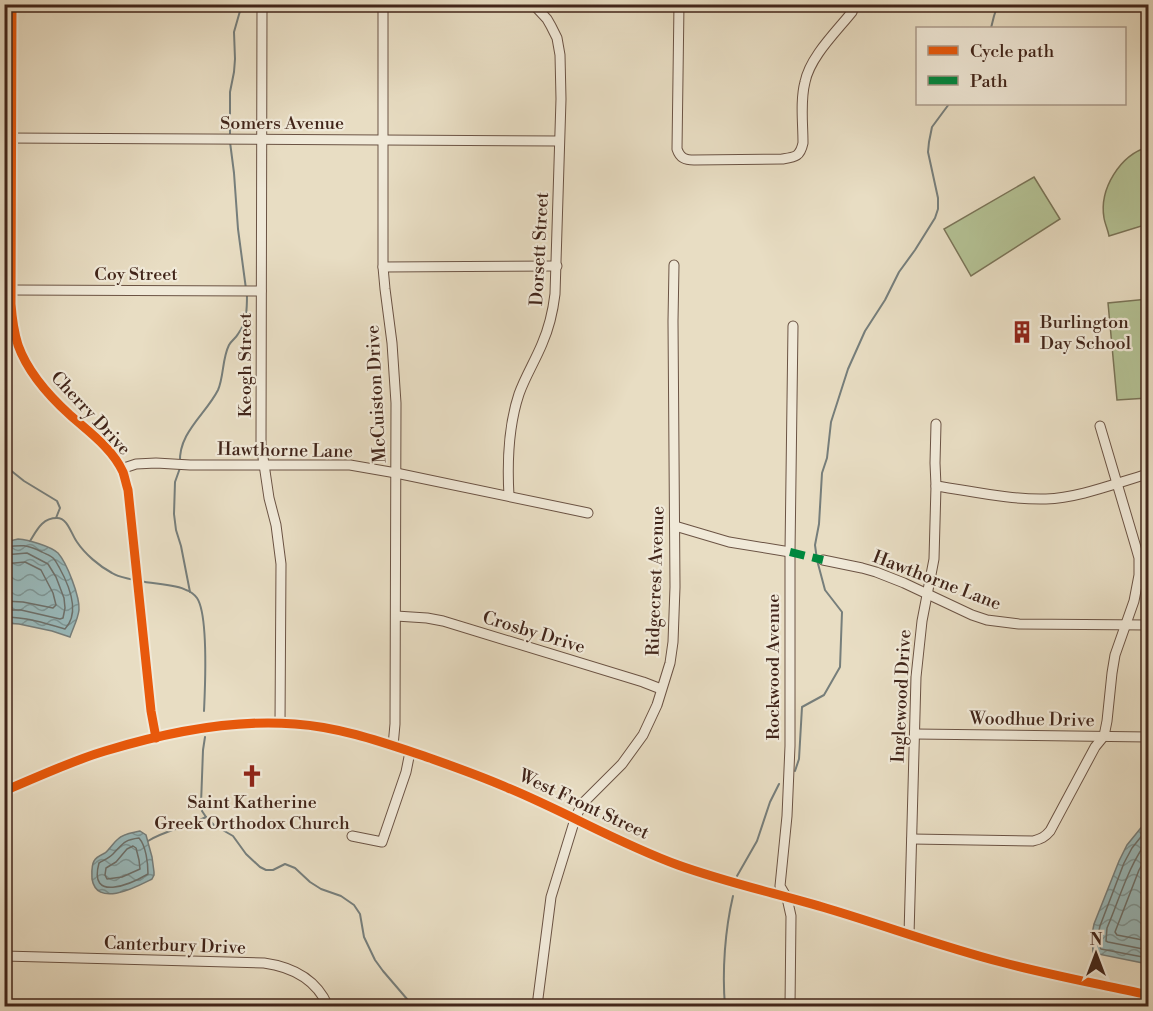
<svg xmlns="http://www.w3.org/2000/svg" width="1153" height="1011" viewBox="0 0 1153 1011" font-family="'Libre Bodoni',serif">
	<defs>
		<pattern id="water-waves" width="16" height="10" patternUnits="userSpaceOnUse" patternTransform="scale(1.5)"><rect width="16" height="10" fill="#99babc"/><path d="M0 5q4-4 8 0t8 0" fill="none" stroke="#7e9798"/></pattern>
	</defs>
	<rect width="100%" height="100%" fill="#e8ddc3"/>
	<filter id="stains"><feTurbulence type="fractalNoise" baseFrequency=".00333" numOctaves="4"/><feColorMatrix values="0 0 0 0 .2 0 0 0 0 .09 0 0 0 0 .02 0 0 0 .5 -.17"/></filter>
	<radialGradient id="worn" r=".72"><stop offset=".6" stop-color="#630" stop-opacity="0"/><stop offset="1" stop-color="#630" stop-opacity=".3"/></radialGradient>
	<g fill="#b4c295" stroke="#7a7458" stroke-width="1.5">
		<path d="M 1148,147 L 1148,224 L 1109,236 C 1108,230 1105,224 1104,218 C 1099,189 1120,155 1148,147 Z"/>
		<polygon points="1034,177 1060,219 971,276 944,229"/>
		<polygon points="1148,299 1148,398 1117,400 1108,303"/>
	</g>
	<g fill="url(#water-waves)" stroke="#767e7b" stroke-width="1.5">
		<path d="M 18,539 C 29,540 50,546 58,553 C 67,563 80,597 79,610 C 78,619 73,628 70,637 L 52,631 L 19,624 L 5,623 L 5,542 Z"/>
		<polygon points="1148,819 1148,964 1093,953 1092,934 1094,924 1119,861 1127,845"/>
		<path d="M 140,831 L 146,835 L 152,857 L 154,872 L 154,875 L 152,879 C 136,887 97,908 92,879 C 92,874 91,866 94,861 C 96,857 101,855 105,853 C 110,849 113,843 118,839 C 124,833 132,833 140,831 Z"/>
	</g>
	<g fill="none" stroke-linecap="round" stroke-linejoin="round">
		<g stroke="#6d706b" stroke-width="1.5">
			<path d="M 4,547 C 21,545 26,544 42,552 C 45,554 51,555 54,559 C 56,561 57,564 59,567 C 69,585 81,612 65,629 C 45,623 25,617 4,617"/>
			<polyline points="4,555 27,553 48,564 56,577 64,598 65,608 63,618 60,619 21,610 4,610"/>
			<polyline points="4,564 25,562 41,570 53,593 56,605 53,608 23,602 4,601"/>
			<path d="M 1148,828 L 1132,848 L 1124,863 L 1100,926 C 1098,933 1096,943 1101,949 L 1148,958"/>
			<path d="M 139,838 C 146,846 148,863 148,874 C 131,884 88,903 99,863 C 104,860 109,858 113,854 C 123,844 123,840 139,838 Z"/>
			<path d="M 1148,840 C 1128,866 1120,898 1107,928 L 1106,941 L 1108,942 L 1148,950"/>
			<polygon points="133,846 136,848 139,860 140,869 122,877 107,879 105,875 106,868 116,862 127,849"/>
			<polyline points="1148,854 1139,870 1115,932 1117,935 1148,941"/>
		</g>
		<g stroke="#767e7b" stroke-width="2">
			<polyline points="991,28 994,16 998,4"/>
			<polyline points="230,137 230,92 234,72 235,59 234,32 242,4"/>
			<polyline points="230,142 234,173 238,229 246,289"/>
			<path d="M 180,463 C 178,433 206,414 218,390 C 224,376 222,359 229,345 C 231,341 236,338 238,334 C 247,322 247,309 247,294"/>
			<polyline points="4,465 24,481 57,501 60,508 56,518"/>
			<polyline points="180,468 175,482 174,514 176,530 181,546 190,592"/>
			<path d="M 30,541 C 37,530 42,518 57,518 C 68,518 71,534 77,542 C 85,554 99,566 112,573 C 118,577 127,578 134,580"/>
			<path d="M 140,581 C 152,584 176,584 186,590 C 190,591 195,595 197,598 C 209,616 205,688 204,711"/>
			<polyline points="205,737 203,750 201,804 202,811 206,817 214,825 233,836 246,854 260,867 266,870 273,870 285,864 295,868 310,882 321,889 341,896 354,905 360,914 364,937 375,960 383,971 413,1006"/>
			<polyline points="795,771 799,759 802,707 824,695 840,667 842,612 825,590 817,560 815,545 819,524 822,473 827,458 831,422 848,369 865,331 885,300 899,272 915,250 935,218 938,209 938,198 928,152 929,142 932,127 949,104"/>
			<path d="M 148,841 C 166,830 187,827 206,817"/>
			<polyline points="737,876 757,841 770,802 779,784"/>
			<path d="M 725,1006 C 722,971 725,930 733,896"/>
			<polyline points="1141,1006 1145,997"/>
		</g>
		<g stroke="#6b5344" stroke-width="11">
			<g id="minor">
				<path d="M 12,4 L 11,304 C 12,318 14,332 18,345 C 28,373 49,396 70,415 C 89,432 112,448 123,472 C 125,478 126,484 128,490 L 151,711 L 156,738"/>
				<polyline points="262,4 261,444 269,498 276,525 281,564 280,723"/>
				<polyline points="383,4 383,267 385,289 392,343 396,403 395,724 393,746"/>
				<path d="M 679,4 L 677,149 C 680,158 685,160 694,160 L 782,159 C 795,157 800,157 803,143 C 803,123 800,101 805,82 C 810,57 836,32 852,12 L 855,4"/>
				<polyline points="1133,4 1142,6 1143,4"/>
				<polyline points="4,138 559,141"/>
				<polyline points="383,267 557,266"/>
				<polyline points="11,290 261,291"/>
				<polyline points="121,469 136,464 156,463 190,465 350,465 396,473 588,513"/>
				<path d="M 936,486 C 972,491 1009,500 1046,499 C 1079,498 1116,483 1148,474"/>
				<path d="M 509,496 C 507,461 508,427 519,394 C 525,377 535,361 542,344 C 549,328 553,311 555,294 L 561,99 L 560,55 L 557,38 L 551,26 L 547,19 L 533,4"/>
				<polyline points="675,526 729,542 790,552"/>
				<polyline points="823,560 862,568 876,572 904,583 972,615 987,620 1019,624 1148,625"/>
				<polyline points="396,616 427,618 443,621 643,682 661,689"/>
				<polyline points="915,734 1148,737"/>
				<path d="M 4,791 C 38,777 71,761 105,751 C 164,733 234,719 295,724 C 340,727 382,742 424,756 C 452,766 481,776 508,788 C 566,812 620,844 678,865 C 728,883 779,894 829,909 C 886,926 943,947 1001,962 C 1050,975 1099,984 1148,995"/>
				<polyline points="352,836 382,842 406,772 410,752"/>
				<path d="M 912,839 L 1033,841 C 1041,839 1045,837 1050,831 L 1095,747 L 1104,736 L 1107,721 L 1112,673 L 1115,655 L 1134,601 L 1139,575 L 1139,558 L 1135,544 L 1100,426"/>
				<polyline points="909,935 916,677 922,621 934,559 936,486 935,463 936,424"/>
				<path d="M 4,956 L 264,963 C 293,967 316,979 328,1006"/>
				<polyline points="537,1006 551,897 575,819 582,804 622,764 643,735 657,705 670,663 673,642 675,587 673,321 674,265"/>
				<polyline points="790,1006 791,916 787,898 780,886 787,816 790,746 790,552 793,326"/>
			</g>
		</g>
		<use href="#minor" stroke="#f0e9d8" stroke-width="9"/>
		<polyline stroke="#00873e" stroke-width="8" stroke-dasharray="15 8" stroke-linecap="butt" points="790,552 823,560"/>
		<g stroke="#f0e9d8" stroke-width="13">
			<g id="cycleway">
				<path d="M 12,4 L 11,304 C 12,318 14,332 18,345 C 28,373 49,396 70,415 C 89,432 112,448 123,472 C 125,478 126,484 128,490 L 151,711 L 156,738"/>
				<path d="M 4,791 C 38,777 71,761 105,751 C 164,733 234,719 295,724 C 340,727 382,742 424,756 C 452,766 481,776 508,788 C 566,812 620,844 678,865 C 728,883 779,894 829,909 C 886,926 943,947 1001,962 C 1050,975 1099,984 1148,995"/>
			</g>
		</g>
		<use href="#cycleway" stroke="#e8590c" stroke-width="9"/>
	</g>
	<defs>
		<g id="building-bare" transform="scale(1.8)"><path d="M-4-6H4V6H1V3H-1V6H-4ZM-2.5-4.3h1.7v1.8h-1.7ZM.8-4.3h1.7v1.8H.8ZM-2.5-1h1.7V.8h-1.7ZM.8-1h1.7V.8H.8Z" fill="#8f2418" stroke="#f0e9d8" stroke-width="2.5" paint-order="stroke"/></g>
		<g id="church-bare" transform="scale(1.8)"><path d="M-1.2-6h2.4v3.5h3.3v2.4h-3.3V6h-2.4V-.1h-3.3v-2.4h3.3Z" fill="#8f2418" stroke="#f0e9d8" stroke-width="2.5" paint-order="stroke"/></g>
	</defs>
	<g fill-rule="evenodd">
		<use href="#building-bare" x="1022" y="332"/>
		<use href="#church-bare" x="252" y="776"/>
	</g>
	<g text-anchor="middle" stroke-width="4.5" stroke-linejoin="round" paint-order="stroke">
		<g font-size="18" fill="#41251a" stroke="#f0e9d8">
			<text x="282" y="129">Somers Avenue</text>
			<text transform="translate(539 249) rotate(-87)" y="6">Dorsett Street</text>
			<text x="136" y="280">Coy Street</text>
			<text transform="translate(245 365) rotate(-90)" y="6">Keogh Street</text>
			<text transform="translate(376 394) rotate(-93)" y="6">McCuiston Drive</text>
			<text transform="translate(91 413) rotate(47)" y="6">Cherry Drive</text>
			<text transform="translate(285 450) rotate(1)" y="6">Hawthorne Lane</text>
			<text transform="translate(937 580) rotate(21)" y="6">Hawthorne Lane</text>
			<text transform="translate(655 581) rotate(-88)" y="6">Ridgecrest Avenue</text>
			<text transform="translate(534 632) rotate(17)" y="6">Crosby Drive</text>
			<text transform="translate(773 667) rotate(-90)" y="6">Rockwood Avenue</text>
			<text transform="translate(901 696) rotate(-87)" y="6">Inglewood Drive</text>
			<text transform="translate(1032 719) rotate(1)" y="6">Woodhue Drive</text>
			<text transform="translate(584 804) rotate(25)" y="6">West Front Street</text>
			<text transform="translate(175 945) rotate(2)" y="6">Canterbury Drive</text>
		</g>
		<g font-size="18" fill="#41251a" stroke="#f0e9d8" text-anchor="start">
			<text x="1040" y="328">Burlington<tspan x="1040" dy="21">Day School</tspan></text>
			<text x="252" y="808" text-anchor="middle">Saint Katherine<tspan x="252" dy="21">Greek Orthodox Church</tspan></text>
		</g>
	</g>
	<rect width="1153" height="1011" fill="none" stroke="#e8ddc3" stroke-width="24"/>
	<rect x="6" y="6" width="1141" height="999" fill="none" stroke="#41251a" stroke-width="3"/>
	<rect x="12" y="12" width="1129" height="987" fill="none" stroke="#41251a" stroke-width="1.5"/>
	<rect x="916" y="27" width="210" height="78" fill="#f0e9d8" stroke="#aa9b8c" stroke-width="1.5"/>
	<rect x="928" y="46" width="30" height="9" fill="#e8590c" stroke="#aa9b8c" stroke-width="1.5"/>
	<text x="970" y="57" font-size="18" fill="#41251a">Cycle path</text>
	<rect x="928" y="76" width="30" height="9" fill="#00873e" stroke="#aa9b8c" stroke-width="1.5"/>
	<text x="970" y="87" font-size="18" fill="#41251a">Path</text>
	<g transform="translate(1096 954)" stroke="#f0e9d8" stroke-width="4.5" paint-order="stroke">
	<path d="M0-4.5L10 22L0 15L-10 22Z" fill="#41251a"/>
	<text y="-9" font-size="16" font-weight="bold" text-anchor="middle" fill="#41251a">N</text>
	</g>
	<rect width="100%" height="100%" filter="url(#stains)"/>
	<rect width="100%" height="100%" fill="url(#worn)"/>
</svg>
